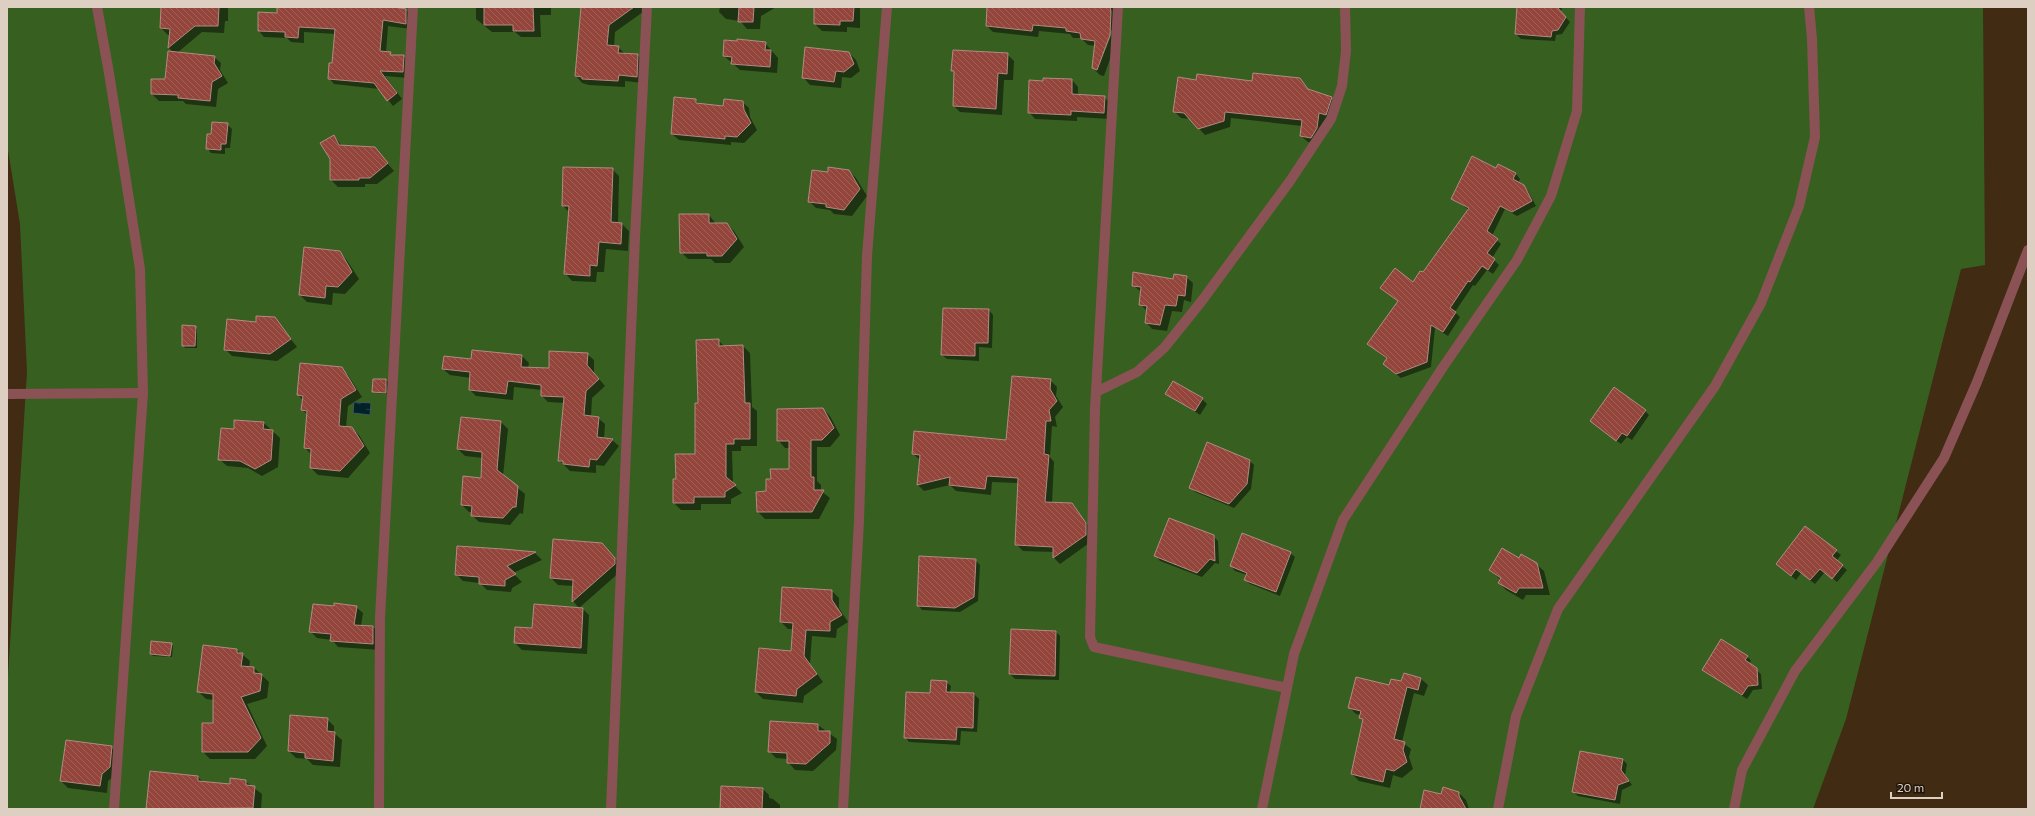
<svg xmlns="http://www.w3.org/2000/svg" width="2035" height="816" viewBox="0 0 2035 816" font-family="Commissioner,sans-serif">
	<defs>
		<pattern id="water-ripples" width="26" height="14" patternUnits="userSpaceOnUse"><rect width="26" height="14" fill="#002228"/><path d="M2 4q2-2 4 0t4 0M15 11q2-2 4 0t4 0" fill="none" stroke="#254145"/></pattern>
		<pattern id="building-back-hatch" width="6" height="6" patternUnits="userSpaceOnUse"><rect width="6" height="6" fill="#93453b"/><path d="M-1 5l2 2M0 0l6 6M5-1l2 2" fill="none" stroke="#a25f56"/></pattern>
	</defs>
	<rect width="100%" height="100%" fill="#412b13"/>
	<polygon fill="#376020" points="7,7 1983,7 1985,265 1961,269 1846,719 1813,809 7,809 7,692 27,372 20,224 7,144"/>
	<polygon fill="url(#water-ripples)" stroke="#425656" points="354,402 371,403 370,415 353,413"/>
	<g fill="#0007" fill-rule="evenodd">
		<polygon points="162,7 228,7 228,21 225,21 224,33 202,32 177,53 214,57 221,63 220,70 228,83 218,89 216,107 186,104 183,101 159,101 152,94 166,80 174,53 169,48 171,35 168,35 161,28"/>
		<polygon points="278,7 395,7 397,9 406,10 412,16 411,29 388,26 386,53 393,56 403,56 409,62 408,78 385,76 402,99 393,106 379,89 334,84 329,78 333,65 336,34 304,32 304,43 291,42 287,38 264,37 259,31 278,14"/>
		<polygon points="476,7 551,7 551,15 540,15 541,37 521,37 515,32 492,32 476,19"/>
		<polygon points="581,7 650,7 615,32 614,47 618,47 625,54 638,55 644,62 643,83 625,81 625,87 589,85 582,83 576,76"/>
		<polygon points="720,7 776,7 761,16 760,29 747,29 740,21 726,19 719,12"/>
		<polygon points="815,7 860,7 860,28 847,27 847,32 822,31 815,24"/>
		<path d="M 988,7 L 1119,7 L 1116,42 L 1104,76 L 1100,75 L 1093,68 L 1096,46 L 1088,45 L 1081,38 L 1073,38 L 1070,34 L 1039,31 L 1038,37 L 993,32 L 987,26 ZM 1111,30 L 1113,31 L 1100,63 L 1100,58 Z"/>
		<polygon points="1518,7 1562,7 1561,12 1570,22 1562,34 1556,35 1555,41 1521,39 1516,34"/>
		<polygon points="765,43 778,58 777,73 740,70 724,56"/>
		<polygon points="849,53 856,60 860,71 851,78 842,77 841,88 810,85 803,77"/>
		<polygon points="1007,54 1014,61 1013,80 1004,80 1002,115 960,112 954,106 955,74 952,70"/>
		<polygon points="1300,79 1310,91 1331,98 1338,104 1318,144 1308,142 1301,136 1302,126 1231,118 1230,127 1205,135 1190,119 1181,118 1174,111 1197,81 1253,82"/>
		<polygon points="1072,80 1078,87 1078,95 1104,97 1111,104 1110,119 1077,117 1077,121 1035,119 1029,112"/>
		<polygon points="696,100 700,105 724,107 742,102 749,108 750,117 757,130 744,143 731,142 731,145 679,140 672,134"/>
		<polygon points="227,124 232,129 230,148 225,148 225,154 211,153 207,148 212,135"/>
		<polygon points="334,136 342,146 374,148 394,171 377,184 365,184 365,187 338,187 331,180"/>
		<polygon points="1498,165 1516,174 1520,179 1518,183 1528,191 1536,206 1517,216 1505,209 1492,236 1501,244 1492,258 1499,265 1493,274 1487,270 1475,286 1473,285 1455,312 1460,317 1448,336 1435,328 1431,367 1401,378 1388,368 1387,359 1373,348 1399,302 1381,288 1413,283 1423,273 1469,210 1452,198 1496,170"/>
		<polygon points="612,169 619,176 618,224 622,224 629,231 628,251 606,249 604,272 597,272 596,282 572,281 565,273 569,212 563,206"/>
		<polygon points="849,171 856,178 867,196 852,216 834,214 830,210 816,208 809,201 829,173"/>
		<polygon points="709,215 716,224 727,224 734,231 744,247 730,263 715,263 711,259 688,259 681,252"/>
		<polygon points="339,252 346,259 359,279 345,294 333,293 332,305 307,302 300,295"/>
		<polygon points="1186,277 1193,283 1191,302 1184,300 1182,312 1172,311 1167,331 1152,329 1146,322 1147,311 1140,304 1141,292 1133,285"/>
		<polygon points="989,310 993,315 992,348 979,347 979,361 947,359 942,355"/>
		<polygon points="274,318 297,347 277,361 232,356 225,349 257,323"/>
		<polygon points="195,327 197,329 197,348 185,348 183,345"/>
		<polygon points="718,340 725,347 743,346 750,353 752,407 757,411 757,446 741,446 741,451 732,451 733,484 742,493 731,499 731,504 701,504 701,510 681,510 674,503 677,480 696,455 699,404"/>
		<polygon points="473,351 522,356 529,363 528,368 550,369 587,354 594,360 594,373 605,386 592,398 591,417 598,418 605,424 604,439 612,440 619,446 604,466 596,465 596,473 570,471 559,460 565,403 548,402 542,396 542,390 514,387 513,400 476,396 470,390 471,378 450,375 443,369 472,360"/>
		<polygon points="341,368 348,375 362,397 348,406 346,427 352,428 359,435 370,453 348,478 318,475 311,468 312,455 305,448 308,415 302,410 303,400 298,395"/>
		<polygon points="386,380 388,382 387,394 375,393 373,391"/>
		<polygon points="1050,380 1057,387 1056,396 1063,407 1055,417 1057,427 1052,426 1050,457 1054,462 1052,503 1071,504 1092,530 1092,541 1060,564 1054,558 1054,552 1023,551 1016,544 1019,483 992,482 991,495 956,491 950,485 924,491 918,485 920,460 913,454 1007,441"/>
		<polygon points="1167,393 1202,399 1207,404 1200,415"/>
		<polygon points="823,409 830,416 840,435 830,447 817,447 817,481 821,485 821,491 830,498 819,519 765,519 758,512 772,480 790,470 790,448 785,448 778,440"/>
		<polygon points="1645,411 1649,415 1632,440 1627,437 1621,444 1591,421"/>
		<polygon points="501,422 508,429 503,476 525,494 523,514 520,513 510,525 479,522 472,515 472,512 469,512 462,505 482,479 483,458 465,456 458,449"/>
		<polygon points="264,423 280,438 278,467 262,476 248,468 227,466 219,459 235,430"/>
		<polygon points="1249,460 1254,465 1251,489 1234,508 1195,492 1191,487"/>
		<polygon points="1213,536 1218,541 1219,564 1215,563 1202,577 1160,561 1156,556"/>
		<polygon points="458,547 535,553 542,560 513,573 522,582 512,588 511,592 487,590 480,583 463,581 456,574"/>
		<polygon points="1836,551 1841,555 1836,561 1847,570 1837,582 1825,572 1815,584 1801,573 1796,580 1782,568"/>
		<polygon points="609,552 622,566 621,571 579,608 573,601 574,586 558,585 551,578"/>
		<polygon points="1290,553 1295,557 1280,596 1250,584 1245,580 1247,575 1235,571 1231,566"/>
		<polygon points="1519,559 1536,564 1544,571 1550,595 1526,595 1523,600 1506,590 1499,583 1501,580 1490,570"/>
		<polygon points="975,560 980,565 978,601 960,612 922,610 918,605"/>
		<polygon points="832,591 839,598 839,608 848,622 837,629 836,638 812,636 810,664 823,682 804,696 803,703 763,699 756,692 792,652 794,629 788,629 781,622"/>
		<polygon points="334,607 356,607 363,613 361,626 373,627 380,633 380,650 338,647 332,640 317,638 310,631"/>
		<polygon points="583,609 589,615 587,654 522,650 515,643 516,628 533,629"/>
		<polygon points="1012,630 1056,632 1060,636 1059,680 1015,679 1010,674"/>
		<polygon points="171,644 173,646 172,657 153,656 151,654"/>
		<polygon points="237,650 250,661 249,668 254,668 269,682 267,698 247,704 267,746 255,759 210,759 203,752 214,724 214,700 206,699 199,692"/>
		<polygon points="1747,656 1751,661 1749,664 1761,674 1762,689 1753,690 1747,699 1703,670"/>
		<polygon points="1421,679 1428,685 1424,696 1414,693 1402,742 1411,749 1409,757 1413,769 1402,778 1393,775 1390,788 1359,781 1352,774 1364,721 1361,718 1361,715 1356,714 1349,707 1390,686"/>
		<polygon points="946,682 951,686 950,693 974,694 979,699 977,732 961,731 960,745 909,742 905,737 931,694"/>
		<polygon points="327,719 334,726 334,733 342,740 340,767 313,765 307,759 296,758 289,751"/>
		<polygon points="818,725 837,739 836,750 813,771 795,770 788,762 788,759 776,758 769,751"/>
		<polygon points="111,747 118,754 117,774 108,781 107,793 68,788 61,781"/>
		<polygon points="1623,760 1627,764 1625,775 1632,785 1622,790 1620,804 1578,796 1573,791"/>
		<polygon points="151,773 198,777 203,782 230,785 245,781 262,794 261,809 147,809"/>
		<polygon points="763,789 769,795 769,798 773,799 780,805 780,809 721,809"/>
		<polygon points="1459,793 1466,800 1469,809 1421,809 1442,795"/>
	</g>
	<g fill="url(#building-back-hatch)" stroke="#b18a83">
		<polygon points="161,7 219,7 218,26 195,26 168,48 170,29 160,28"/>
		<polygon points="277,7 394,7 406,9 406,24 383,20 380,51 391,52 390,55 404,55 403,72 380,71 397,93 387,101 374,83 328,79 329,63 332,63 335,29 299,27 298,38 285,37 285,32 258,31 258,12 277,13"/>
		<polygon points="484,7 533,7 534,31 513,31 513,25 484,25"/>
		<polygon points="581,7 634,7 609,25 607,45 619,46 618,53 638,54 637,77 619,75 618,81 582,79 582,77 575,76"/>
		<polygon points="739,7 754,7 753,22 738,22"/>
		<polygon points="814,7 854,7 853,21 840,21 840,25 814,24"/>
		<polygon points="987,7 1110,7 1111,11 1110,35 1097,70 1092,68 1095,41 1081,39 1080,33 1066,31 1066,28 1033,25 1032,31 986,26"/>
		<polygon points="1517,7 1557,7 1566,17 1558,30 1552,31 1551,37 1515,34"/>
		<polygon points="737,39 766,42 765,50 771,50 770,67 731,64 732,57 723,56 724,40 737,41"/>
		<polygon points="805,47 849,52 854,64 844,72 836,71 834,82 802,78"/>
		<polygon points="953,50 1008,53 1007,74 998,73 996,109 953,106 954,71 951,71"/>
		<polygon points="168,51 215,56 214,63 222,76 212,82 210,101 178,98 178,95 151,94 151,79 165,79"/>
		<polygon points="1253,73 1300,78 1308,89 1332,97 1326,115 1319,113 1317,128 1311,138 1300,136 1302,120 1225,112 1224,121 1198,129 1184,113 1173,112 1178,77 1196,80 1197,74 1252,81"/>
		<polygon points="1043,78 1072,79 1072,94 1105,96 1104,113 1071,111 1071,115 1028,113 1029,80 1043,81"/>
		<polygon points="674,97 696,99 696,103 723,106 724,99 743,101 744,110 751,123 737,137 725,136 725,139 671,134"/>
		<polygon points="212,122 228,123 226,144 221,144 221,150 206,149 207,134 211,134"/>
		<polygon points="334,135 339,145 375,147 388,163 370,178 359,178 359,180 330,180 330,159 320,143"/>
		<polygon points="1472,156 1496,168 1498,164 1516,173 1513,179 1524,185 1532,201 1512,212 1500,206 1487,231 1498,239 1487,253 1495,259 1488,270 1482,266 1470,282 1468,281 1450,308 1456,312 1443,332 1431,325 1427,362 1396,374 1383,364 1387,358 1367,344 1398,301 1380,288 1395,268 1413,282 1420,271 1423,272 1469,208 1451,199"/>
		<polygon points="563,167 613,168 611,222 622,223 621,244 599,242 597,266 590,265 590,276 564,274 569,206 562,206"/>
		<polygon points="828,167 849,170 860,189 844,210 826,207 826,204 808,202 812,170 828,172"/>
		<polygon points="679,214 709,214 709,223 727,223 737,239 722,256 707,256 707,253 680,253"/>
		<polygon points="304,247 340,251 352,272 338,287 326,286 325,298 299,295"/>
		<polygon points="1133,272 1173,279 1174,274 1187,276 1185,296 1178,295 1176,306 1165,305 1160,325 1145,323 1147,306 1139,305 1141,287 1132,286"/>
		<polygon points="943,308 989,309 988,343 975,343 975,356 941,355"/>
		<polygon points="256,316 275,317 291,339 270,354 224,350 227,319 256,322"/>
		<polygon points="182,325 196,326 195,346 182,346"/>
		<polygon points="719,339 719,346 743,345 745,403 750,403 750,439 734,439 734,444 726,444 726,477 736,485 725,492 725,497 694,497 694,503 673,503 673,479 676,479 675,454 695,454 695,403 698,403 696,340"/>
		<polygon points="472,350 522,355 521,367 549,368 549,351 588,353 587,365 599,379 586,391 584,415 599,417 597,437 613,439 597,460 590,459 589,467 563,464 563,461 558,461 564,397 541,396 541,385 508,381 506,394 469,390 470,372 442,369 444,356 471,359"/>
		<polygon points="300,363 342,367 356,390 341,399 339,426 352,427 364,446 340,471 310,468 311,449 304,448 307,411 301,410 303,396 297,395"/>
		<polygon points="1012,376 1051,379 1050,389 1057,401 1049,410 1051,421 1046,421 1044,454 1049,455 1045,502 1072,503 1086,523 1086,535 1053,558 1053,547 1015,545 1018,478 987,476 985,489 949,485 950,477 917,485 920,455 912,454 914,431 1006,440"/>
		<polygon points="373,379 386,379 386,393 372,392"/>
		<polygon points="1173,381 1203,398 1195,411 1165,394"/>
		<polygon points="1614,387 1646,410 1627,436 1622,433 1616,441 1590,421"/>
		<polygon points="823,408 834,428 822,440 811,440 811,477 814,477 814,490 824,490 812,512 757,512 756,492 766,491 766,479 771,479 770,469 789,469 789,441 777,441 777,409"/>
		<polygon points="461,417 501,421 497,470 518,486 516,507 513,507 503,518 471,516 472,506 461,505 463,476 481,478 482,452 457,449"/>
		<polygon points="234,420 264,422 263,429 273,430 271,460 255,469 240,461 218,460 221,428 234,429"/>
		<polygon points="1207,442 1250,460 1247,484 1229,504 1189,488"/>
		<polygon points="1169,518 1214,535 1215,561 1210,559 1197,573 1154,556"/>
		<polygon points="1805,526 1837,550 1832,556 1843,565 1832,579 1820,569 1810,580 1796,569 1791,576 1776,564"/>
		<polygon points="1242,533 1291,552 1276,592 1244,580 1247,573 1230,566"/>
		<polygon points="553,539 602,543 615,558 615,564 572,602 573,580 550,578"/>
		<polygon points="457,546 503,549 536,552 507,566 516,574 505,580 505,586 479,584 479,577 455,575"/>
		<polygon points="1502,548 1519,558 1521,554 1537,563 1543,588 1519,588 1516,593 1498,583 1501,578 1489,570"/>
		<polygon points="919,556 976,559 974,597 955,608 917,606"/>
		<polygon points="782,587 832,590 832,600 842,615 830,622 830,631 806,630 804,656 817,674 797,689 796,696 755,692 759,648 791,651 793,623 780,622"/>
		<polygon points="334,603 357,606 354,625 373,626 373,644 330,641 331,634 309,632 313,604 334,606"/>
		<polygon points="534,604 583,608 581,648 514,643 515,627 532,628"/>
		<polygon points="1011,629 1056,631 1055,676 1009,674"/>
		<polygon points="1721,639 1748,656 1745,660 1757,668 1758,685 1748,686 1742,695 1702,670"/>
		<polygon points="151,641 172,643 170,656 150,654"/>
		<polygon points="203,645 237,649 237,653 243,653 241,666 254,667 254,673 262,674 260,691 241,697 261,738 248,752 202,752 202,723 213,723 213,694 197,692"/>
		<polygon points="1404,673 1421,678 1418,690 1407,687 1394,739 1405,742 1403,750 1407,762 1394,771 1386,769 1383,782 1351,774 1363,719 1359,718 1361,711 1348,708 1356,677 1389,685 1391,679 1401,681"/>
		<polygon points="931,680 947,681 946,692 974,693 973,728 957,727 956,740 904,738 906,692 930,693"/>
		<polygon points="290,715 328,718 327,731 335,732 333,761 305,758 305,753 288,751"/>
		<polygon points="770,721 818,724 818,731 830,731 830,743 806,764 787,763 787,753 768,752"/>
		<polygon points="66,740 112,746 110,767 102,774 100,786 60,781"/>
		<polygon points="1580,751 1623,759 1621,770 1629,781 1618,785 1615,800 1572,792"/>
		<polygon points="150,771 198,776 198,781 230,784 230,778 246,780 246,785 255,786 253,808 146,809"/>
		<polygon points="721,786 763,788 762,809 720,809"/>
		<polygon points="1443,787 1459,792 1459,796 1466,809 1420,809 1424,790 1441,794"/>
	</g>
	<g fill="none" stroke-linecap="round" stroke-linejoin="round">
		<g stroke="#8a5255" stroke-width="10">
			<polyline points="97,7 109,73 140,269 143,393 114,809"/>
			<polyline points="1118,7 1095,409 1090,637 1094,647 1287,688"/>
			<polyline points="1096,392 1137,372 1164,348 1201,302 1290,181 1331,119 1342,86 1346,51 1345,7"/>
			<polyline points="7,394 143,393"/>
			<polyline points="379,809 380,618 413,7"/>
			<polyline points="611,809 635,237 647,7"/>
			<polyline points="843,809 859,521 867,256 887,7"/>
			<polyline points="1262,809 1294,654 1343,520 1443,367 1517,260 1551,196 1577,111 1580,7"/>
			<polyline points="1498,809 1516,716 1558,609 1715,386 1761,303 1799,206 1815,137 1812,39 1809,7"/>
			<polyline points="1734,809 1742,770 1795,671 1877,562 1944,458 1977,382 2028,250"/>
		</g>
	</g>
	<rect width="2035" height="816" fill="none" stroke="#ddcfc1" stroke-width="16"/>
	<path d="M1891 792v6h51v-6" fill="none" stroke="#ddcfc1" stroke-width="2"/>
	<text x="1897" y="792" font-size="12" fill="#ddcfc1" stroke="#20160c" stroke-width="3" paint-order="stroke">20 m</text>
</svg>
